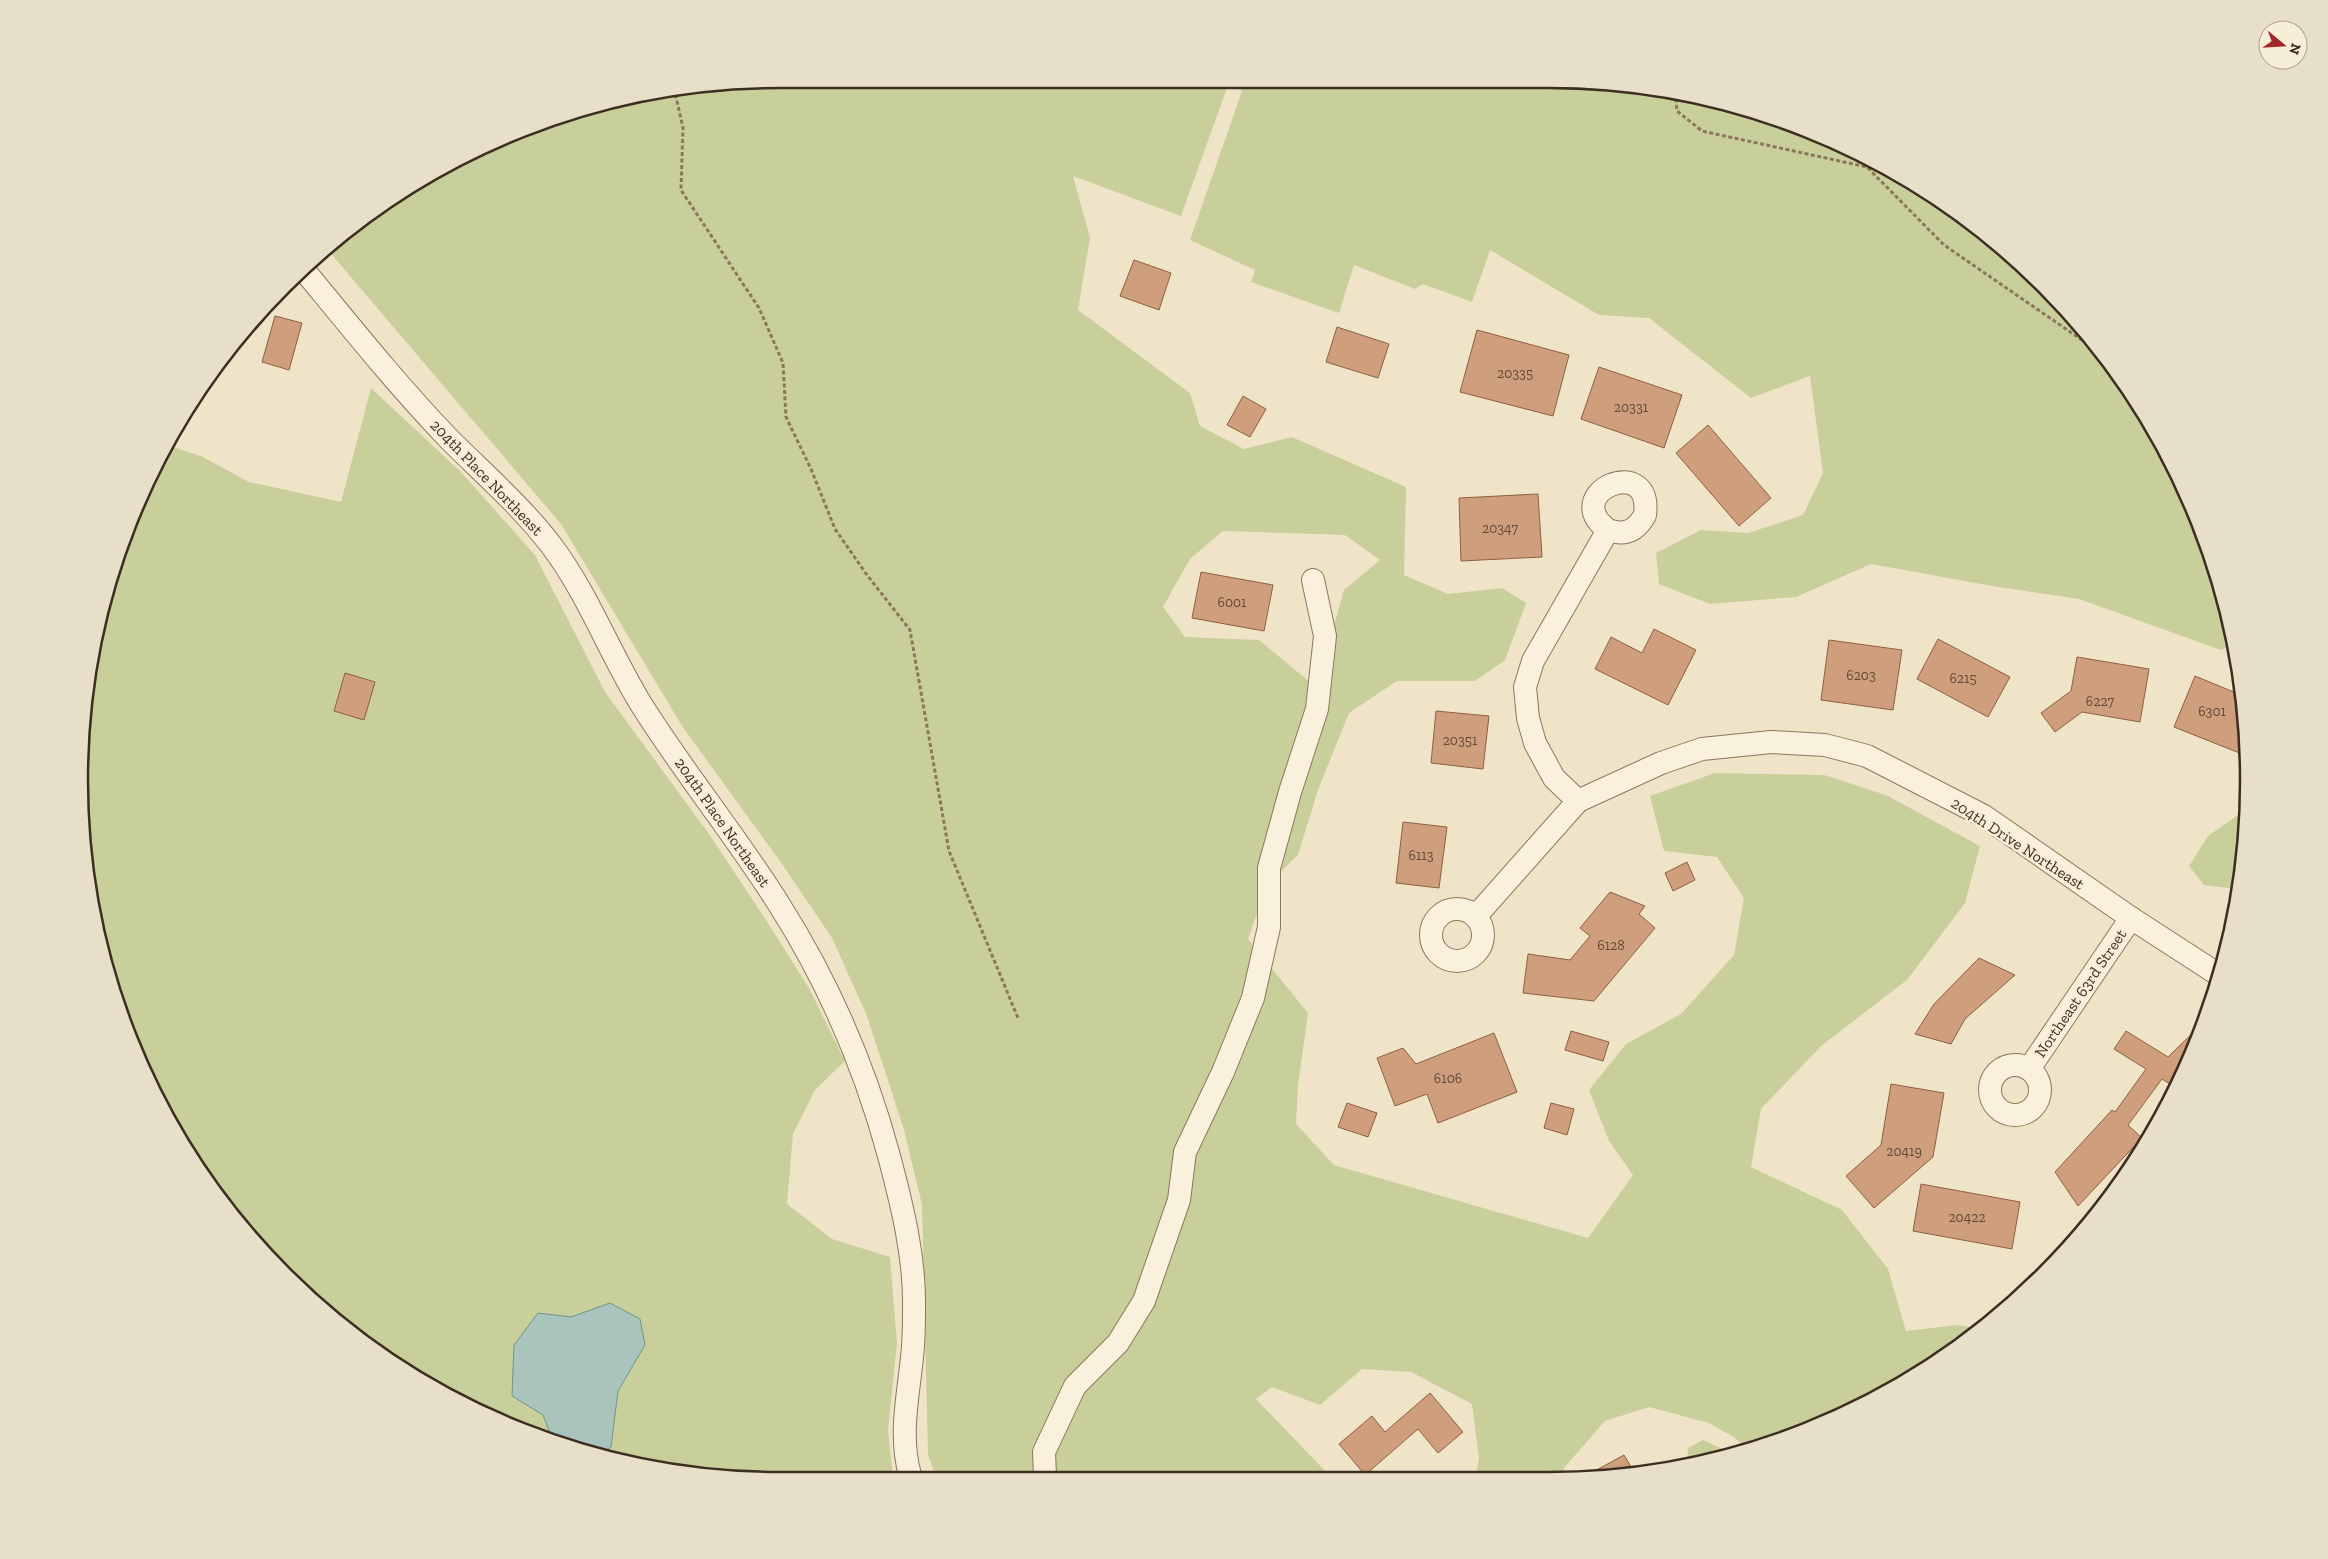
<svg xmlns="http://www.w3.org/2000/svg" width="2328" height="1559" viewBox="0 0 2328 1559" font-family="'Zilla Slab',serif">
	<rect width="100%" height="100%" fill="#f0e4c8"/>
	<g fill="#c9cf9b" fill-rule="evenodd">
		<path d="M 688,85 L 1228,85 L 1181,216 L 1073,176 L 1090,238 L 1078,310 L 1190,393 L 1200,426 L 1244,449 L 1292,437 L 1406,487 L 1404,575 L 1448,594 L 1502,588 L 1526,603 L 1505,660 L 1475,681 L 1397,681 L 1349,713 L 1318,790 L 1298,855 L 1267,885 L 1248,939 L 1308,1013 L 1298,1086 L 1296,1124 L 1334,1165 L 1588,1238 L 1633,1175 L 1609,1141 L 1589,1090 L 1626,1044 L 1681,1014 L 1734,955 L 1744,898 L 1717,857 L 1664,851 L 1650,796 L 1715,773 L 1824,775 L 1886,795 L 1980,846 L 1965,903 L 1907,980 L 1821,1046 L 1761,1109 L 1751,1167 L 1842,1210 L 1888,1269 L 1906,1331 L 1957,1325 L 1982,1329 L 1975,1336 L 1858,1408 L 1748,1450 L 1735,1438 L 1709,1423 L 1649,1407 L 1605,1421 L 1564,1468 L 1563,1479 L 1475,1478 L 1479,1459 L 1472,1404 L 1411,1372 L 1362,1369 L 1320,1405 L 1272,1387 L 1256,1399 L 1331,1477 L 935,1475 L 928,1455 L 922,1205 L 904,1130 L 867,1016 L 832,938 L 782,864 L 682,726 L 561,524 L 327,249 L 390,197 L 555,116 ZM 1223,531 L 1345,535 L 1380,560 L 1344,590 L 1326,654 L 1311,683 L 1259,640 L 1185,637 L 1163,607 L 1190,559 Z"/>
		<polygon points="1233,85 1640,85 1730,103 1858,151 2011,253 2105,353 2177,470 2225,598 2233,645 2221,650 2079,599 1992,586 1871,564 1796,597 1710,604 1659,584 1656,553 1701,530 1748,533 1803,515 1823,473 1810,376 1751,398 1649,318 1599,315 1490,250 1472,302 1423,284 1415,289 1354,265 1339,313 1251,282 1255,270 1190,240 1242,91"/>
		<polygon points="371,388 461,472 535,555 605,692 709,834 766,920 809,988 845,1061 815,1090 793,1134 787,1204 832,1239 890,1257 897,1343 888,1430 893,1475 688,1474 600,1454 611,1447 618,1391 645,1345 610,1303 571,1317 538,1313 512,1396 543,1415 554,1443 470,1408 317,1306 252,1241 173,1130 132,1047 92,916 80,733 92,643 132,512 170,446 201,456 249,482 341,502"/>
		<polygon points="2245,810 2243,871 2240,886 2236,889 2204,885 2189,866 2208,836"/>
		<polygon points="1703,1440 1727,1451 1732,1455 1687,1463 1688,1448"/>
	</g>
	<polygon fill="#a9c4bc" stroke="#6f938a" points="610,1303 640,1319 645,1345 618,1391 611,1447 600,1454 554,1443 543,1415 512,1396 514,1345 538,1313 571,1317"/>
	<g fill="#cf9f7d" stroke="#8d5f41">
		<polygon points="1134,260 1171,273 1159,310 1120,296"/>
		<polygon points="275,316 302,323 289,370 262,362"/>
		<polygon points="1337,327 1389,344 1378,378 1326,362"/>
		<polygon points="1477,330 1569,355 1553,416 1460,392"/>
		<polygon points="1599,367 1682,395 1664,448 1581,419"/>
		<polygon points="1243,396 1266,409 1250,437 1227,425"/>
		<polygon points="1708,425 1771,498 1739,526 1676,453"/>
		<polygon points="1538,494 1542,557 1461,561 1459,498"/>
		<polygon points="1201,572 1273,585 1264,631 1192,618"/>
		<polygon points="1654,629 1696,650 1668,705 1595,669 1611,637 1642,653"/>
		<polygon points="1938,639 2010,677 1988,717 1917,679"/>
		<polygon points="1829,640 1902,650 1893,710 1821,700"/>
		<polygon points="2077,657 2149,669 2140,722 2082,712 2055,732 2041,713 2071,691"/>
		<polygon points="345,673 375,682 364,720 334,711"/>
		<polygon points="2195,676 2241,695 2248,734 2247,756 2174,727"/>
		<polygon points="1436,711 1489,716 1483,769 1431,763"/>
		<polygon points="1403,822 1447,827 1439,888 1396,883"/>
		<polygon points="1687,862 1695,880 1673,891 1665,873"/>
		<polygon points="1610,892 1645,906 1639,914 1655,928 1594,1001 1523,993 1528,954 1570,960 1590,936 1580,928"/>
		<polygon points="1979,958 2015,975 1965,1019 1951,1044 1915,1034 1934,1004"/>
		<polygon points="2202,1024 2175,1087 2162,1079 2128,1125 2142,1138 2078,1206 2055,1172 2112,1110 2115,1112 2146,1069 2114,1049 2126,1031 2168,1057"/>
		<polygon points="1571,1031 1609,1042 1603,1061 1565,1050"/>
		<polygon points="1494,1033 1517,1092 1438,1123 1427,1094 1395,1106 1377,1058 1403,1048 1416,1064"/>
		<polygon points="1891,1084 1944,1093 1933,1157 1874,1208 1846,1176 1881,1145"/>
		<polygon points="1347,1103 1377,1113 1368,1137 1338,1127"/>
		<polygon points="1551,1103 1574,1109 1567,1135 1544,1128"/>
		<polygon points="1921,1184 2020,1202 2012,1249 1913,1231"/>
		<polygon points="1430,1393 1463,1432 1438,1453 1418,1429 1365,1475 1339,1444 1372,1416 1385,1432"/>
		<polygon points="1624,1455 1634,1472 1594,1479 1580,1479"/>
	</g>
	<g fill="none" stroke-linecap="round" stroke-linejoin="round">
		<g stroke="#8d765c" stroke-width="24">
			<g id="minor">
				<path d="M 303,269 C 350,326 397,385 449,439 C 484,474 521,506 551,545 C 588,594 609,652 641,704 C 684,773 737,837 780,906 C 830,985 865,1067 889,1156 C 902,1205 915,1257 914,1308 C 914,1324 914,1341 912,1357 C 908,1398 899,1435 910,1475"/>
				<path d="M 1578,801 L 1554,778 L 1535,743 L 1528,718 L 1525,687 L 1533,661 L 1608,530 C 1625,536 1636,531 1645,515 C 1653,452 1558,493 1608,530"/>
				<circle cx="1457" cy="935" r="26"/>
				<polyline points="1476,916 1578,801 1661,763 1702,749 1771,742 1825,745 1867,756 1984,816 2131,918 2219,975"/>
				<circle cx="2015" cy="1090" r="25"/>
				<polyline points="2029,1069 2131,918"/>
				<polyline points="1045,1476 1044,1452 1075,1386 1118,1343 1144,1301 1179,1200 1185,1152 1223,1072 1253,998 1269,927 1269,868 1290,792 1317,709 1325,636 1313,580"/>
			</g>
		</g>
		<g stroke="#8d765c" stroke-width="3" stroke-dasharray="4 2.5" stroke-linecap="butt">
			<polyline points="674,88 683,128 681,190 759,308 783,363 786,417 811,469 835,529 867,575 910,630 949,851 1018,1018"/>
			<polyline points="1675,92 1677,111 1702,131 1867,167 1944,245 2095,349 2105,353"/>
		</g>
		<use href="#minor" stroke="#faf1dc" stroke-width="22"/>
	</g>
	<g text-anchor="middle" stroke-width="5" stroke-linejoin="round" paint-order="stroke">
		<g font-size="14" fill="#624a37">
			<text x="1515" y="378">20335</text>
			<text x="1631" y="412">20331</text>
			<text x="1500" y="533">20347</text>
			<text x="1232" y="607">6001</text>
			<text x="1861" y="680">6203</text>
			<text x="1963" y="683">6215</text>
			<text x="2100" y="706">6227</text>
			<text x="2212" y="716">6301</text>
			<text x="1460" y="745">20351</text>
			<text x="1421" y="860">6113</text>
			<text x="1611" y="950">6128</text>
			<text x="1448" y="1083">6106</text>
			<text x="1904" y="1156">20419</text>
			<text x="1967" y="1222">20422</text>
		</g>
		<g font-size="16" fill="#3d2e20" stroke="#f7eed8">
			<text transform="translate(487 477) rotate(46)" y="6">204th Place Northeast</text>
			<text transform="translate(723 822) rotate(55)" y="6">204th Place Northeast</text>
			<text transform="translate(2018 843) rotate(33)" y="6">204th Drive Northeast</text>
			<text transform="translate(2080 993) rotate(-56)" y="6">Northeast 63rd Street</text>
		</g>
	</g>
	<path d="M0 0H2328V1559H0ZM780 88H1548A692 692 0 0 1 2240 780V780A692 692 0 0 1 1548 1472H780A692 692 0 0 1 88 780V780A692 692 0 0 1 780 88Z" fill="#e8dfc9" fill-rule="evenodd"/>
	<path fill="none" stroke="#3d2e20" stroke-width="2.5" d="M780 88H1548A692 692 0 0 1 2240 780V780A692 692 0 0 1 1548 1472H780A692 692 0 0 1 88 780V780A692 692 0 0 1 780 88Z"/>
	<g transform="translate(2283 45) rotate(108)"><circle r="24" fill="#f7eed8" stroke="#ada18e"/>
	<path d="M0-4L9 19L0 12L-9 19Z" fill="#9e2a2b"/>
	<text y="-8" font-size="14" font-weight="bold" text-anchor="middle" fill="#3d2e20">N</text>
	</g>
</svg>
